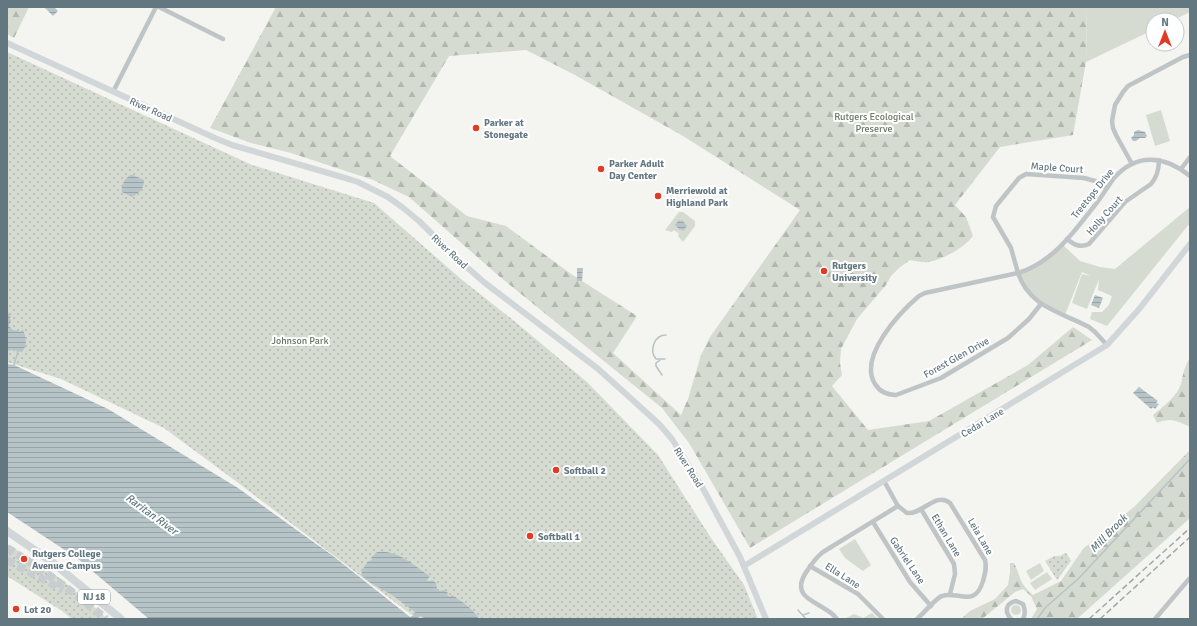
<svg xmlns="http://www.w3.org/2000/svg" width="1197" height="626" viewBox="0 0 1197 626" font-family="Signika,sans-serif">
	<defs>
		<pattern id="forest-firs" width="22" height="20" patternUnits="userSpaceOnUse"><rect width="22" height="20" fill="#d6dbd1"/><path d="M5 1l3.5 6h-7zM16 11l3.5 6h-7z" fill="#b1b6af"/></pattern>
		<pattern id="park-dots" width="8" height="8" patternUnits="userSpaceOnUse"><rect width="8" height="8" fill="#d6dbd1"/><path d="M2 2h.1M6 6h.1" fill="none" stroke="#b1b6af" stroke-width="1.8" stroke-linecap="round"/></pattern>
		<pattern id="water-rules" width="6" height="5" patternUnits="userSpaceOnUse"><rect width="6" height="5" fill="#b6c4c7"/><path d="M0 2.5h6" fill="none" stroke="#98a4a7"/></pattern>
	</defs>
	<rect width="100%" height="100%" fill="#f4f4f0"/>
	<g fill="#d6dbd1">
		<polygon points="1087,7 1190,7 1190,12 1174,20 1153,20 1153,30 1086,62"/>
		<polygon points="1161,110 1170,141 1155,146 1146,115"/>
		<polygon points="1190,207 1190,223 1107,326 1090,319 1092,312 1102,312 1109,305 1112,296 1098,290 1099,279 1087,309 1072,303 1082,274 1091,276 1082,272 1065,315 1033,298 1018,273 1028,270 1062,244 1080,261 1100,267 1115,269"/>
		<polygon points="679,212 683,212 695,221 695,226 683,242 678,236 679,234 674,230 672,232 665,230"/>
		<polygon points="855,539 871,565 863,571 845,558 839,549"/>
		<polygon points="1040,563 1044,571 1031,580 1026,571"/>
		<polygon points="1047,572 1052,579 1035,590 1030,583"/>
		<circle cx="1016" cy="610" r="5"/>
		<polygon points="872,613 878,619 844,619 854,614 863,618"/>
	</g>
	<g fill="url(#forest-firs)" fill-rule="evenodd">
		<polygon points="7,7 29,7 14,38 7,34"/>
		<path d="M 276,7 L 1087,7 L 1086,62 L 1073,135 L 1000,147 L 955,205 L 966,217 L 973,236 C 963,249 945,258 929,262 C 924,263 916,261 910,260 L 899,268 L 891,276 L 886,285 L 857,319 L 841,349 L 840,363 L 842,375 L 832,386 L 868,430 L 929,421 L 1028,365 L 1073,327 L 1092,340 L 750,548 L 689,443 L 662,408 L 500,277 L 409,197 L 373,180 L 291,153 L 251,143 L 210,128 ZM 526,50 L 575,75 L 683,136 L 800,210 L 710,337 L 701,355 L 688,399 L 681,415 L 613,353 L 637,316 L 571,274 L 506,226 L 467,216 L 390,156 L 449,56 Z"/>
		<path d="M 1190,358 L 1190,427 C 1176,421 1172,417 1157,423 L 1153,415 C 1163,407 1177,396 1181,384 C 1183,375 1184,367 1190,358 Z"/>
		<path d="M 1190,450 L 1190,518 L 1077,619 L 1031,619 L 1037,609 L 1031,596 L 1023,589 L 1015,592 L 982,619 L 961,619 L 970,611 L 995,599 L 1008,585 L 1010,572 L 1010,563 L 1014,563 C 1022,579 1018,582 1033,595 L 1061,581 L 1083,549 L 1135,506 Z"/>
	</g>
	<g fill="url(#park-dots)">
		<polygon points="7,52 252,165 374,203 461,279 513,320 587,382 658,455 711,538 744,585 758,619 417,619 237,482 164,428 61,379 7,362"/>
		<path d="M 7,545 C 45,563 77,592 108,619 L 72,619 L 62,611 L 7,576 Z"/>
		<polygon points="1065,553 1067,554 1071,561 1057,580 1045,561 1054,556 1060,556"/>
	</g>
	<g fill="url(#water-rules)">
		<polygon points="44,7 54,7 58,11 53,16"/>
		<polygon points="1138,130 1145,132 1147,136 1145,138 1140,138 1136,141 1133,141 1131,138 1134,135 1134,132"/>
		<path d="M 130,175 L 133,175 L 144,180 C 144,189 140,192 132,197 L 122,192 C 121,185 124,180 130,175 Z"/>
		<polygon points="679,220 681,221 682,220 687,226 683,231 681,229 680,230 675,225"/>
		<polygon points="577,268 583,268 582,281 577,281"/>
		<polygon points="1095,295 1103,298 1099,308 1091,305"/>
		<path d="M 7,311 L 11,317 L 9,318 L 11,320 L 9,325 C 10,329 14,331 18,330 L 19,332 L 23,330 C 26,338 28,345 22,352 L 13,350 L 7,351 Z"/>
		<path d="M 7,364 L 14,365 L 108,409 L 238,488 L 333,556 L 410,617 L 414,615 L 415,612 L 392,595 L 369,582 L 361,575 L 363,569 L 368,561 L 369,562 L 372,559 L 371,558 L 377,552 C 398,549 413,565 430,576 L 427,580 L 430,582 L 432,580 L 436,583 L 437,589 L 440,591 L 444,590 L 448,593 L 447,595 L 450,597 L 452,595 C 463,602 472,608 479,619 L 426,619 L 420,616 L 416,619 L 149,619 L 77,558 L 7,512 Z"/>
		<polygon points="1139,387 1158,401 1156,403 1159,404 1155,409 1153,407 1151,409 1133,393"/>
	</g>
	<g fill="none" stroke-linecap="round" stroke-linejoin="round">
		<g stroke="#b6c4c7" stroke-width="1.5">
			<path d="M 665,359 L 656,359 C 649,351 654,335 666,335"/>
			<polyline points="660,360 656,363 656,366 662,375"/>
			<polyline points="14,365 18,351"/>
			<polyline points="798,610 806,619"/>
			<polyline points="803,615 809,613"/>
			<polyline points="1037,619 1046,607 1079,578 1190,459"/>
		</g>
		<g stroke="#c8cecf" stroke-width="8" stroke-dasharray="8 4" stroke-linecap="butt">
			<path d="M 7,548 C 42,569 75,593 106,619"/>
			<polyline points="7,560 63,590"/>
		</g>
		<g stroke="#bfc4c6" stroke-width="4.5">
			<polyline points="159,7 223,39"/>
			<polyline points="113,92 156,7"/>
			<polyline points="1132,164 1116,135 1113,128 1112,121 1115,105 1123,92 1128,86 1183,57 1190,55"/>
			<polyline points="1181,169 1190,157"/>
			<path d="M 1106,188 L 1095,181 L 1084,178 L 1026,174 L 1019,178 L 996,206 L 993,217 L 1011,248 L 1018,273 C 1052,263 1074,232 1095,205 C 1102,197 1107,187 1114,178 C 1137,152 1165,156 1190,176"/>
			<path d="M 1067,239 C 1074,245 1080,248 1089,244 L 1125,202 L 1151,184 C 1157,177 1159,170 1159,160"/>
			<path d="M 1041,304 L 1029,319 L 1008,338 L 941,378 L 896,395 C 887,395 880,392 875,384 C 858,357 899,313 919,296 L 925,293 L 1018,273 C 1029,307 1061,312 1089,327 L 1095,332 L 1107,345"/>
			<path d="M 884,481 L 898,506 L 907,513 C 922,515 936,491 950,503 L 985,560 C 987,568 985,574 983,581 C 975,609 957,590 942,596 C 936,598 923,614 917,619"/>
			<polyline points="921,509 954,564 955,574 950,594"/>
			<polyline points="873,522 910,582 931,606"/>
			<polyline points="810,566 858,594 883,619"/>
			<path d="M 837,619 C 825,602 789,601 805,574 C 810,566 815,558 823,552 L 898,506"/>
			<path d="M 1011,619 C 1004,611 1006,603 1016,601 L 1023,604 C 1025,609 1026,614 1023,619"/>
			<polyline points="1155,619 1189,579 1190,580"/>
		</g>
		<g stroke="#d1d6d9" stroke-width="6">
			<polyline points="7,43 215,138 232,145 342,177 358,182 388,197 402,207 419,221 462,263 485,283 597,368 626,394 659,424 672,439 701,485 740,557 766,619"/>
			<polyline points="744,566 1107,345 1140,308 1190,244"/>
		</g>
		<polyline stroke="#d1d6d9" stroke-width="8" points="7,531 52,562 121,619"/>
		<g stroke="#a0a7ab" stroke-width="1.5" stroke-dasharray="6 3" stroke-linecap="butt">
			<polyline points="1089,619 1190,528"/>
			<polyline points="1100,619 1190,537"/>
		</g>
	</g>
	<g fill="#e03b24" stroke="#fff" stroke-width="1.5">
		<circle cx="476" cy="128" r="4"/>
		<circle cx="601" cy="169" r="4"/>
		<circle cx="658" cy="196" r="4"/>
		<circle cx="824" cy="271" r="4"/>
		<circle cx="556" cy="470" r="4"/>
		<circle cx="530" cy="536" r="4"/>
		<circle cx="24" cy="559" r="4"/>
		<circle cx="16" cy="609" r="4"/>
	</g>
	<g text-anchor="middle" stroke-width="4" stroke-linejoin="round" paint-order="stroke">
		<rect fill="#fff" stroke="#92a0a7" stroke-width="1" x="78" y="590" width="32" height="14" rx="3"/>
		<g font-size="9" font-weight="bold" fill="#637781">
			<text x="94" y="600">NJ 18</text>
		</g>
		<g font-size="10" fill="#637781" stroke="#fff">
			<text transform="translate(151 109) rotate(24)" y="4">River Road</text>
			<text transform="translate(1057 167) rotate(4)" y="4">Maple Court</text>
			<text transform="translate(1092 193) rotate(-51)" y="4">Treetops Drive</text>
			<text transform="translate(1104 215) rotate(-48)" y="4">Holly Court</text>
			<text transform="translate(450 251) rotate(43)" y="4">River Road</text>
			<text transform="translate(956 357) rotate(-29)" y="4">Forest Glen Drive</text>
			<text transform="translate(982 422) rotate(-31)" y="4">Cedar Lane</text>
			<text transform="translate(689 467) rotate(58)" y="4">River Road</text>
			<text transform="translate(947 535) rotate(59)" y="4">Ethan Lane</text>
			<text transform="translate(981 536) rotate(60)" y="4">Leia Lane</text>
			<text transform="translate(908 560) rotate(56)" y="4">Gabriel Lane</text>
			<text transform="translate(843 575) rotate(32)" y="4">Ella Lane</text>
		</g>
		<g font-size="10" fill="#697862" stroke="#fff">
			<text x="874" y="120">Rutgers Ecological<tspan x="874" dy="12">Preserve</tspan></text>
			<text x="300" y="344">Johnson Park</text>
		</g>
		<g font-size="10" font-weight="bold" fill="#637781" stroke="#fff" text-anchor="start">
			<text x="484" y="126">Parker at<tspan x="484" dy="12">Stonegate</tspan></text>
			<text x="609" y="167">Parker Adult<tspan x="609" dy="12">Day Center</tspan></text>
			<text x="666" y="194">Merriewold at<tspan x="666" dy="12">Highland Park</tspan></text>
			<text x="832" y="269">Rutgers<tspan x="832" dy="12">University</tspan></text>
			<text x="564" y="474">Softball 2</text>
			<text x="538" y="540">Softball 1</text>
			<text x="32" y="557">Rutgers College<tspan x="32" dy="12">Avenue Campus</tspan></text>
			<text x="24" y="613">Lot 20</text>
		</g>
		<g font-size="11" font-style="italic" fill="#5f797f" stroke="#fff">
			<text transform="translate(152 514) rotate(36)" y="4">Raritan River</text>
			<text transform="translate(1108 533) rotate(-46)" y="4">Mill Brook</text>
		</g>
	</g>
	<rect width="1197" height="626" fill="none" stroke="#637781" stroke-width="16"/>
	<g transform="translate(1165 32)"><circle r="19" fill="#ffffff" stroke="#c1c9cd"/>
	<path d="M0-3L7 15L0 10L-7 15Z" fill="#e03b24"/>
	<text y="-6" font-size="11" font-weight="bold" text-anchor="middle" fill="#637781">N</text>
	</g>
</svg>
